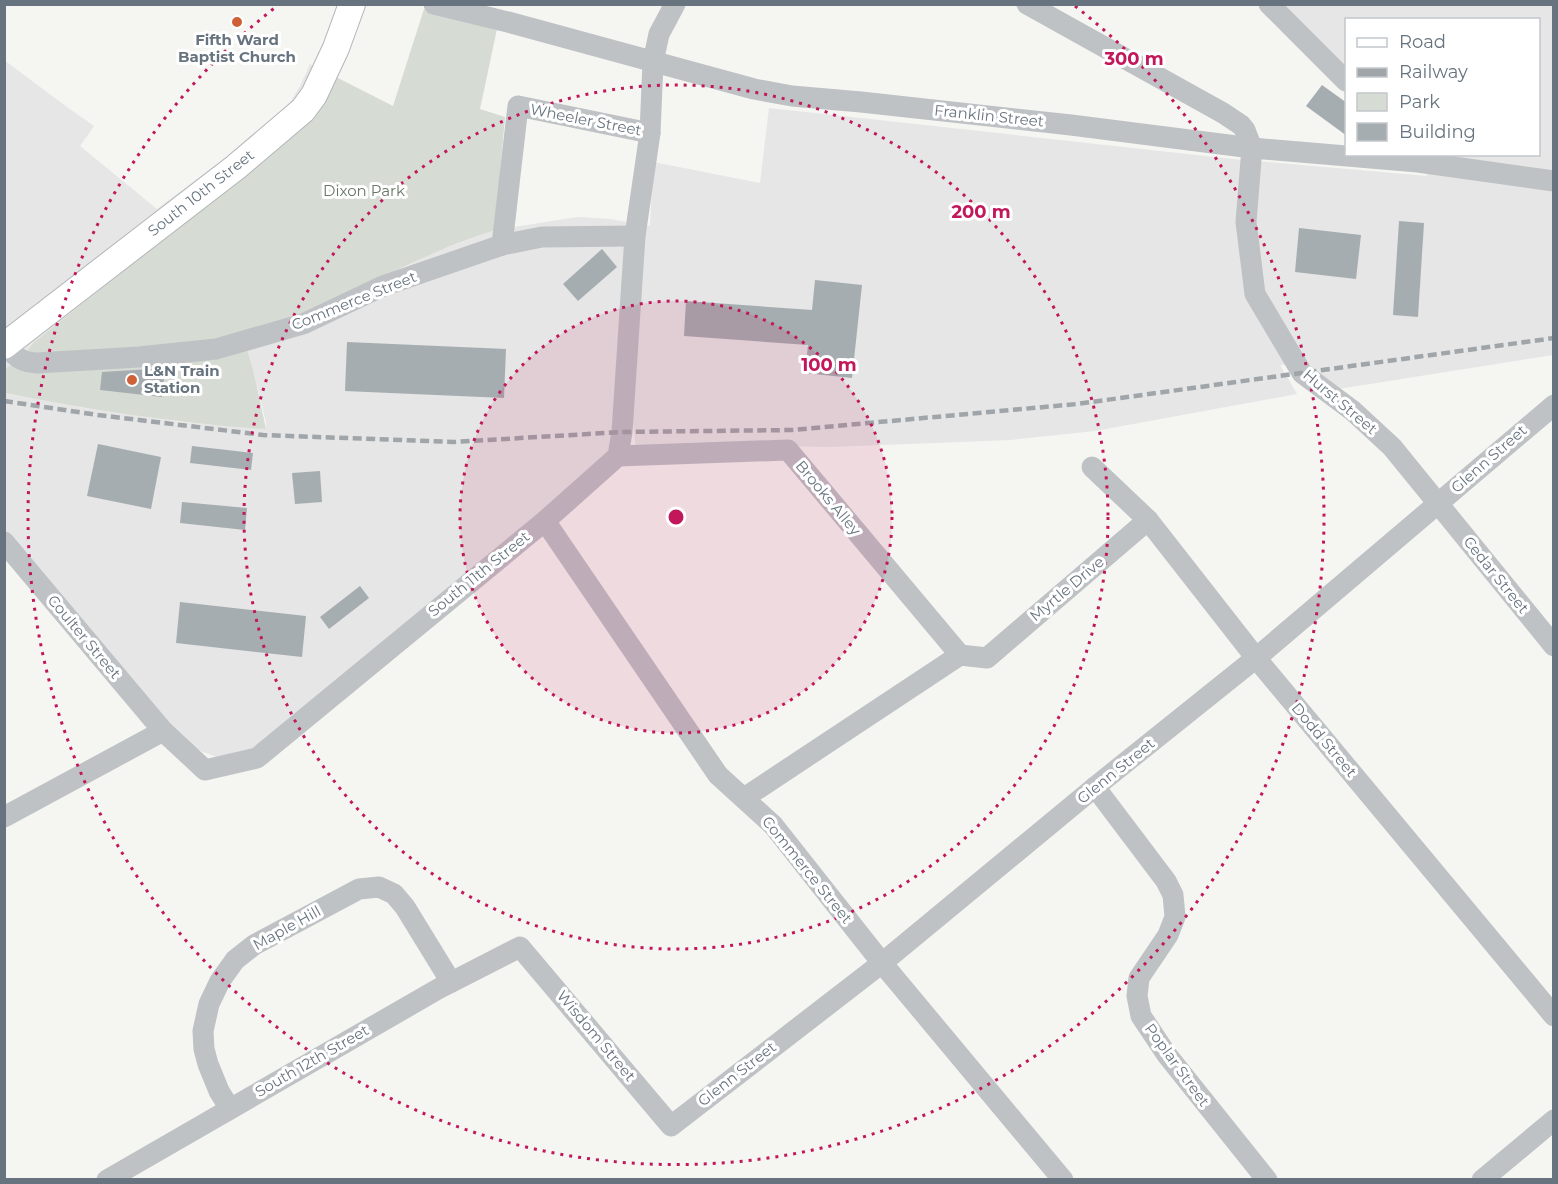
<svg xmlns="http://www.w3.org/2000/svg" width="1558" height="1184" viewBox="0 0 1558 1184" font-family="Montserrat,sans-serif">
	<rect width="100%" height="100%" fill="#f5f5f2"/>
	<g fill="#e5e6e5">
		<polygon points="1282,5 1553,5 1553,355 1332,390 1304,364 1280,365 1297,394 1095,431 1010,440 830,447 760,446 636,449 633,423 612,452 304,714 249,751 217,757 203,752 181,740 149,708 5,530 4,393 84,408 180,422 266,429 266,422 253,369 242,333 256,330 300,313 377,281 435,252 495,230 577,217 610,219 650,226 653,162 760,183 769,108 1233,159 1427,176 1430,155 1538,154 1538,20 1346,20 1346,68"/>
		<polygon points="4,60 71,110 94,126 80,146 157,209 255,135 279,114 291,101 300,86 310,64 336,77 314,118 33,343 24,355 5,369"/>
	</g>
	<path fill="#d6dbd3" d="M 424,9 L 497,29 L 480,109 L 505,117 L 495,230 C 475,237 454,244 434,253 C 371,281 310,316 242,333 L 253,369 L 266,429 C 178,424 91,410 5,393 L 5,369 L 24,355 L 33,343 L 314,118 L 336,77 L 393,106 Z"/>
	<g fill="#a6adb1">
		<polygon points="1322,85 1347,103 1347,136 1306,106"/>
		<polygon points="1399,221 1424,223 1418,317 1393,315"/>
		<polygon points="1299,228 1361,235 1356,279 1295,272"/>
		<polygon points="602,249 617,267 578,301 563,284"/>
		<polygon points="815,280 862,285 852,378 805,373 808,345 684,336 686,301 812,310"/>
		<polygon points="347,342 506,349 504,398 345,391"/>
		<polygon points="151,369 165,370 162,397 100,390 102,372"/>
		<polygon points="98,444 161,457 151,509 87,496"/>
		<polygon points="192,446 253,453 251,470 190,463"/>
		<polygon points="320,471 322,502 295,504 292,473"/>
		<polygon points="182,502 247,508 245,530 180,523"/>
		<polygon points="360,586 369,598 329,629 320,617"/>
		<polygon points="180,602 306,616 302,657 176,643"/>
	</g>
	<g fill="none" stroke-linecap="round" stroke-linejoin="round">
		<g stroke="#b2b6b9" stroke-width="28">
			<polyline id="major" points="4,346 236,167 303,110 314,95 336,48 352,4"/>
		</g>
		<g stroke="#bec2c5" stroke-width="21">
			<polyline points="434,4 508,22 754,89 792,96 861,102 1071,125 1252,148 1418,162 1554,181"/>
			<polyline points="1027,4 1223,113 1241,125 1245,130 1252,148 1246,222 1255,294 1302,373 1353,411 1392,447 1554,646"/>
			<polyline points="1269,4 1346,81"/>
			<polyline points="502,245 518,106 650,133"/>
			<path d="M 4,345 C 17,357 20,362 37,363 L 139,357 L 216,349 L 303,324 L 383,286 L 502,245 L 542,237 L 635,236"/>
			<polyline points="618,456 788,450 960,655 987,658 1148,520"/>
			<polyline points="1092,467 1148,520 1256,658 1554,1016"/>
			<polyline points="545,521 718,775 773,825 882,963 1063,1180"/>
			<polyline points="4,542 163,731 205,770 257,758 545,521 618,456 622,432 635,236 650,133 653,62 659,34 675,4"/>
			<polyline points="1095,787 1166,881 1173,895 1175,917 1168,935 1139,978 1137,996 1141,1016 1167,1055 1267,1180"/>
			<polyline points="744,798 960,655"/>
			<polyline points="4,817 163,731"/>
			<polyline points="230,1109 219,1091 208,1064 204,1049 203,1031 209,1004 220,981 235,960 254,945 359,889 379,887 394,894 405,907 451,982"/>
			<polyline points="107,1180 438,989 520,947 671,1126 882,963 1095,787 1256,658 1554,405"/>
			<polyline points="1482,1180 1554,1120"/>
		</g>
		<use href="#major" stroke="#fff" stroke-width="26"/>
		<polyline stroke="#a0a5aa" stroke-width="4.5" stroke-dasharray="9 4.5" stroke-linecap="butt" points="4,401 98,415 263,435 454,442 622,432 792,430 1077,404 1554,338"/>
	</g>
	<circle cx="676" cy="517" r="216" fill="#c2185b" fill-opacity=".12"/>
	<g fill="none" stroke="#c2185b" stroke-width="3" stroke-dasharray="3 6">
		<circle cx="676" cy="517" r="216"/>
		<circle cx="676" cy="517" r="432"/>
		<path d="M1075 6A648 648 0 1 1 277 6"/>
	</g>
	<g fill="#cf6138" stroke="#fff" stroke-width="2">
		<circle cx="237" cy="22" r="6"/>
		<circle cx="132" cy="380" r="6"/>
	</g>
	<g text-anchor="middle" stroke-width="6" stroke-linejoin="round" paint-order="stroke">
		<g font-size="15" font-weight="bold" fill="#67747f" stroke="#fff">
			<text x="237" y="45">Fifth Ward<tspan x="237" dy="17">Baptist Church</tspan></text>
			<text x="144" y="376" text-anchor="start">L&amp;N Train<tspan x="144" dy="17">Station</tspan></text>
		</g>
		<g font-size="15" fill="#67747f" stroke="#fff">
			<text transform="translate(989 116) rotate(6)" y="5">Franklin Street</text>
			<text transform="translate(586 120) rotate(11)" y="5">Wheeler Street</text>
			<text transform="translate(201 193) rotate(-38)" y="5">South 10th Street</text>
			<text transform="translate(354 301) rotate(-22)" y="5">Commerce Street</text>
			<text transform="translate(1340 402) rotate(40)" y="5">Hurst Street</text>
			<text transform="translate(1489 459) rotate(-41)" y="5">Glenn Street</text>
			<text transform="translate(828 498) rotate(50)" y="5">Brooks Alley</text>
			<text transform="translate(479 574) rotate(-39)" y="5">South 11th Street</text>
			<text transform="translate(1496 575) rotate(51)" y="5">Cedar Street</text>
			<text transform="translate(1067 589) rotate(-40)" y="5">Myrtle Drive</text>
			<text transform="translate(84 637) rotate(50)" y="5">Coulter Street</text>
			<text transform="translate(1324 740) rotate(50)" y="5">Dodd Street</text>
			<text transform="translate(1116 771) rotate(-39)" y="5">Glenn Street</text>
			<text transform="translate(807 870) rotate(51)" y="5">Commerce Street</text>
			<text transform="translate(287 928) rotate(-29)" y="5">Maple Hill</text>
			<text transform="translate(596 1036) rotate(50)" y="5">Wisdom Street</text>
			<text transform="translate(312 1061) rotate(-30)" y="5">South 12th Street</text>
			<text transform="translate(1177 1065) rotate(54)" y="5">Poplar Street</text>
			<text transform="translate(737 1074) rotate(-38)" y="5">Glenn Street</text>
		</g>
		<g font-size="15" fill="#687765" stroke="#fff">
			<text x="364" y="196">Dixon Park</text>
		</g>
	</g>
	<circle cx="676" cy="517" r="9" fill="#c2185b" stroke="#fff" stroke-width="3"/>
	<g font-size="18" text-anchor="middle" font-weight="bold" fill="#c2185b" stroke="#fff" stroke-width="6" stroke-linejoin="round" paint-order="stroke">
		<text x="1134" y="65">300 m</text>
		<text x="981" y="218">200 m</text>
		<text x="829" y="371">100 m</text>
	</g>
	<rect width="1558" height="1184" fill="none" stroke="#67747f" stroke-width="12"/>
	<rect x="1345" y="18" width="195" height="138" fill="#ffffff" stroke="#c2c7cc" stroke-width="1.5"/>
	<rect x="1357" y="38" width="30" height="9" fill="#ffffff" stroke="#c2c7cc" stroke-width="1.5"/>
	<text x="1399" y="48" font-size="18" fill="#67747f">Road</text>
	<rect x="1357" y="68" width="30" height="9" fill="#a0a5aa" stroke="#c2c7cc" stroke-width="1.5"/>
	<text x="1399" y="78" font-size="18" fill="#67747f">Railway</text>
	<rect x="1357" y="93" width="30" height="18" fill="#d6dbd3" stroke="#c2c7cc" stroke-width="1.5"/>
	<text x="1399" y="108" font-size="18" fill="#67747f">Park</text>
	<rect x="1357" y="123" width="30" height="18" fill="#a6adb1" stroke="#c2c7cc" stroke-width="1.5"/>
	<text x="1399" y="138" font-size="18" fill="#67747f">Building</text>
</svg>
